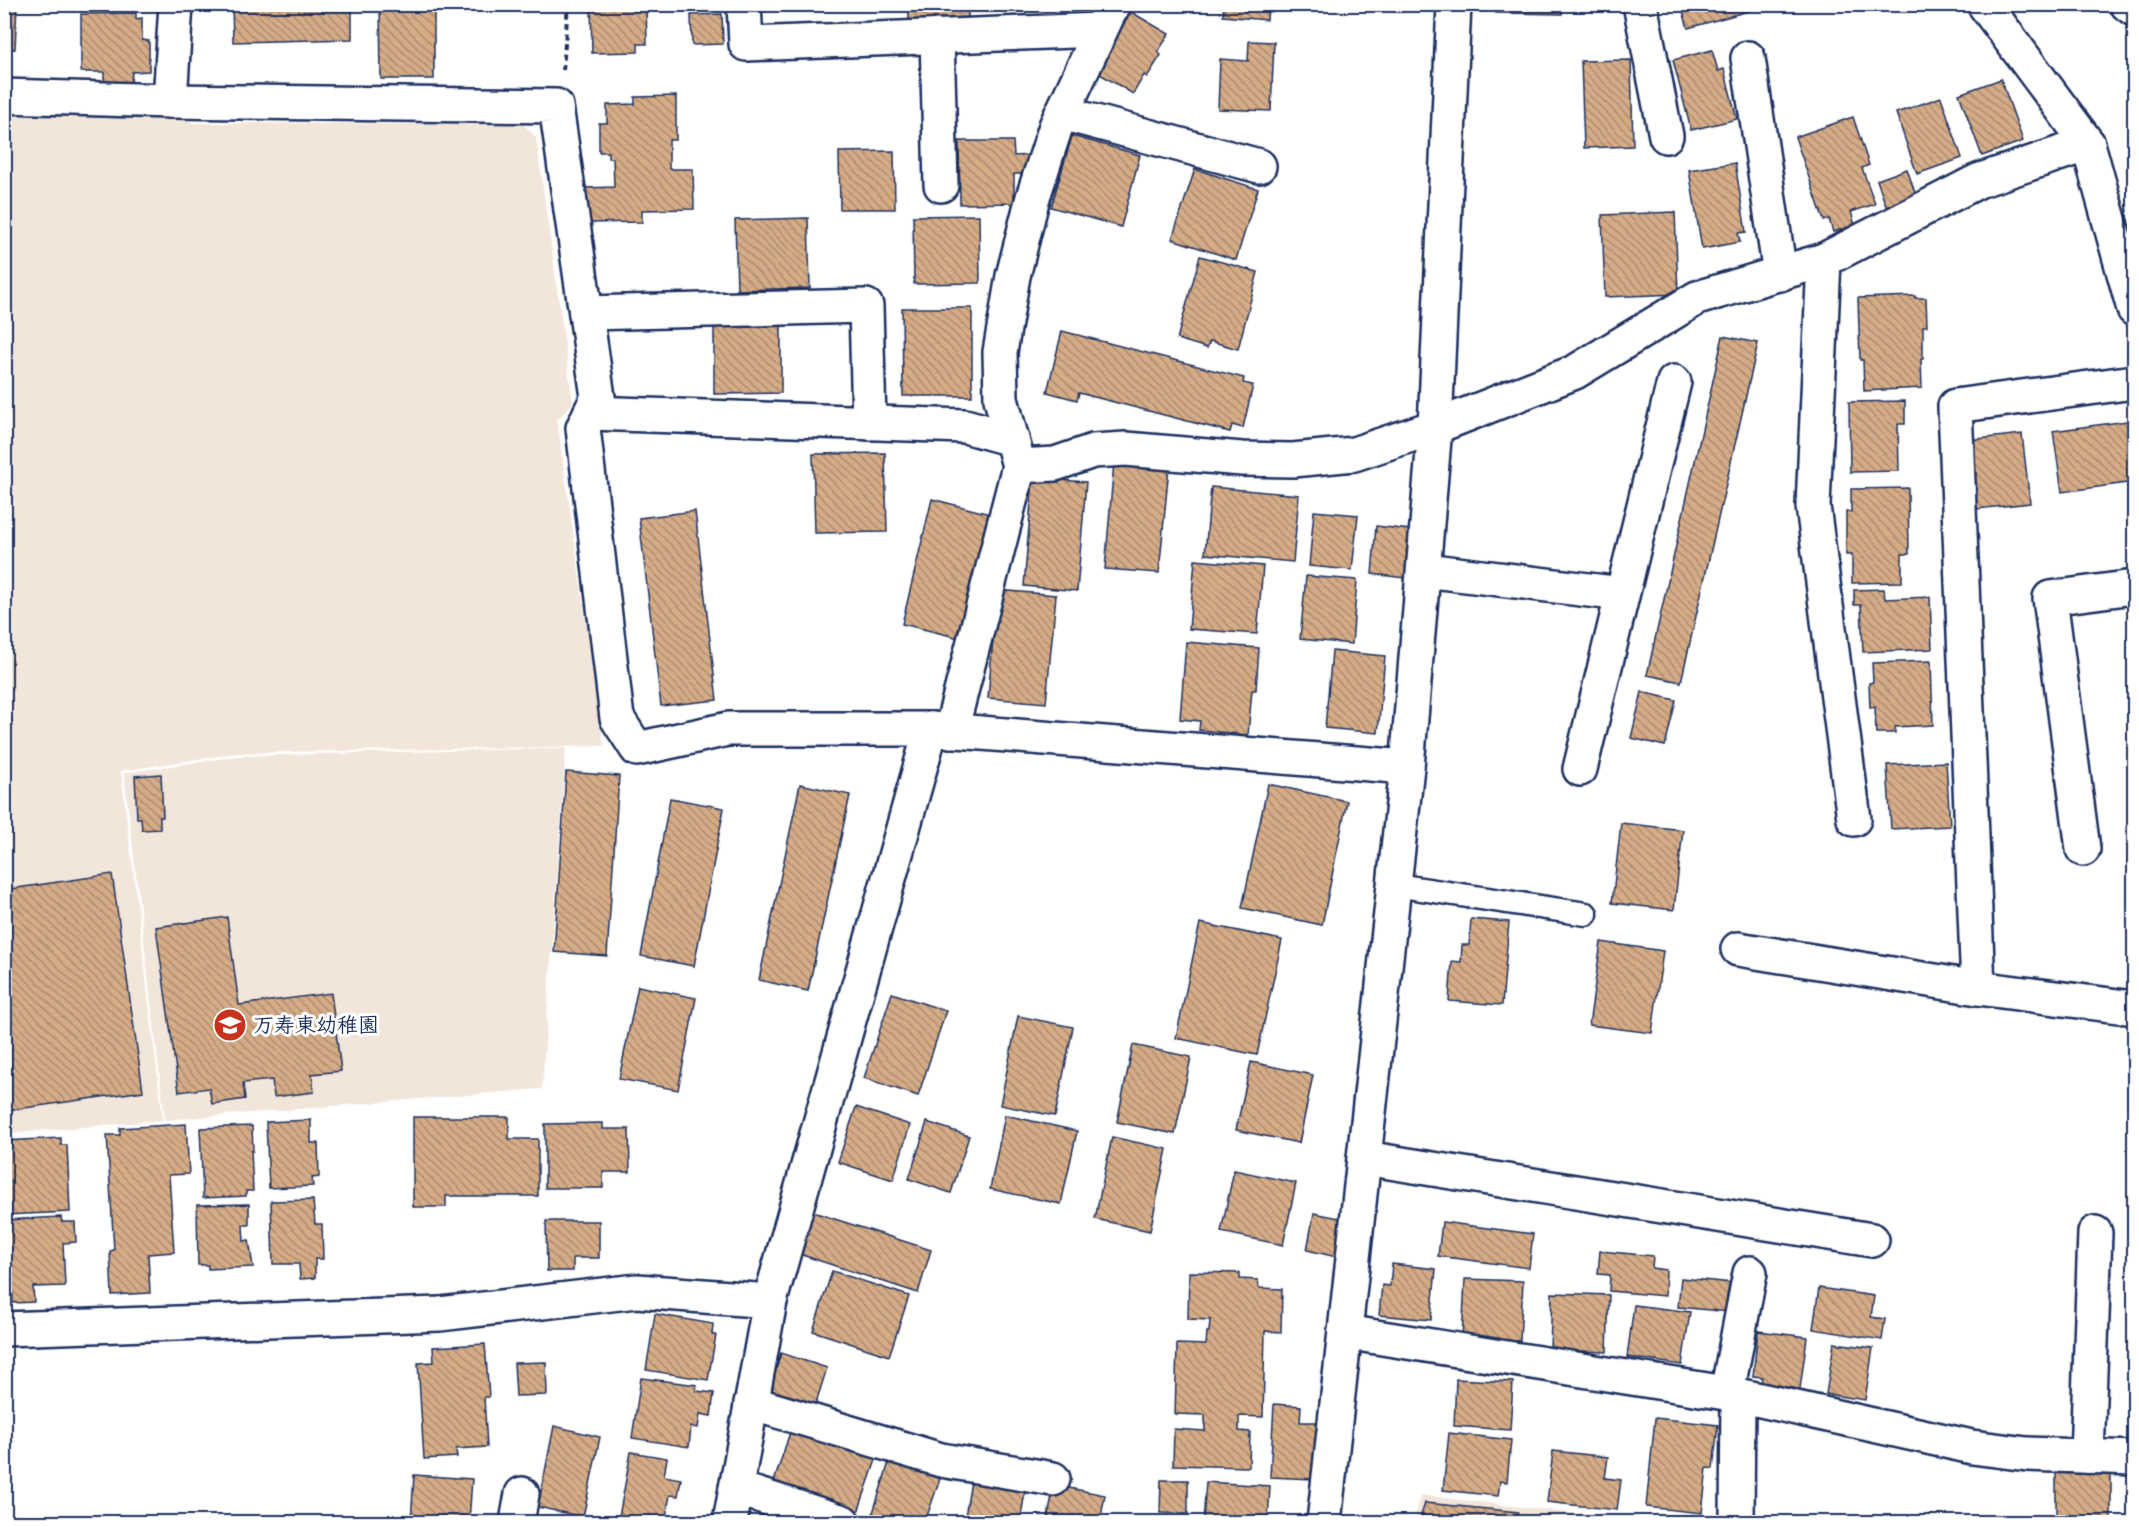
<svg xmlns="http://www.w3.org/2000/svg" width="2139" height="1527" viewBox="0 0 2139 1527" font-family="Mynerve,'Klee One',sans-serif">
	<defs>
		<pattern id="building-back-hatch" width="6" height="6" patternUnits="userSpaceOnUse" patternTransform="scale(1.5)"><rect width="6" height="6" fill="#d5ac86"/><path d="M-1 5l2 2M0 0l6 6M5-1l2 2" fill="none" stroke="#ac8c71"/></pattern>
	</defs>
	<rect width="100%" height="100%" fill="#fff"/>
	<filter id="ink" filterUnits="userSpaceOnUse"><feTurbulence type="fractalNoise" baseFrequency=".0167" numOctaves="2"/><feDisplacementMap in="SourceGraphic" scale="12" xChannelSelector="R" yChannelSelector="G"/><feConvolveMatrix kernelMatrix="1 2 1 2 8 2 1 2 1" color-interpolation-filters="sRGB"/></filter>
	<g filter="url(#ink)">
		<g fill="#f2e6db">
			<polygon points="5,114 174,115 193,123 523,124 536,137 573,403 557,420 604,746 237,753 121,771 163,1120 5,1134"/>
			<polygon points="566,748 542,1089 165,1120 124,773 238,756"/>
			<polygon points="1420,1495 1605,1517 1604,1522 1414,1522"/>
		</g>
		<g fill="url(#building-back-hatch)" stroke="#1b2f5e" stroke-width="1.5">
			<polygon points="4,4 17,4 15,49 4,50"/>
			<polygon points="232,4 352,4 352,39 233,42"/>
			<polygon points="380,4 434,4 434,79 381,79"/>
			<polygon points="591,4 646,4 647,44 638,44 638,52 592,53"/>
			<polygon points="755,4 809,4 809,8 755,9"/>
			<rect x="845" y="4" width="47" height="4"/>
			<polygon points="909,4 968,4 968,21 909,22"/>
			<polygon points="1224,4 1268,4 1267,20 1223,16"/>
			<polygon points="1496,4 1562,4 1562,14 1496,13"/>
			<polygon points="1681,4 1750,4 1752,10 1688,28"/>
			<polygon points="1131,12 1169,34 1158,52 1161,55 1147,77 1144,75 1133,94 1095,71"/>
			<polygon points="136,13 136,19 142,18 142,40 149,41 149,71 132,72 131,83 104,83 104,72 81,72 81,14"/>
			<polygon points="722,14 723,44 692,45 691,15"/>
			<polygon points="1249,41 1274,42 1271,111 1218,109 1220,59 1248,61"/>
			<polygon points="1712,50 1718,71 1724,69 1737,119 1691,130 1673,60"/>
			<polygon points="1631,60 1633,146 1584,148 1581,61"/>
			<polygon points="2001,79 2023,141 1982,156 1959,94"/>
			<polygon points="676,96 676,140 669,140 669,169 693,169 694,209 642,210 642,222 586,223 586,188 614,187 613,158 608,158 608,152 599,152 599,123 607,123 607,105 635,104 635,97"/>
			<polygon points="1941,97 1962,158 1917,174 1896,113"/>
			<polygon points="1853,117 1869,165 1862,168 1875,204 1851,212 1855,225 1833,232 1829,219 1824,221 1795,137"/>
			<polygon points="1072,136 1140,155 1121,227 1051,207"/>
			<polygon points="959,141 1013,141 1014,156 1029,155 1029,174 1014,174 1014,203 960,204"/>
			<polygon points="894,151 895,209 840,209 839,152"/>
			<polygon points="1735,163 1746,232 1738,233 1740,242 1702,249 1689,170"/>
			<polygon points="1195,169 1258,189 1236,260 1172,239"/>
			<polygon points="1907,169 1917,199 1887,209 1877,180"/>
			<polygon points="1675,212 1678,294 1605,297 1602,215"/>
			<polygon points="979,215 980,283 914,284 913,216"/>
			<polygon points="808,218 810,288 737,290 735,220"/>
			<polygon points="1200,256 1258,272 1238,349 1210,341 1207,348 1177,339"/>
			<polygon points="1915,296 1915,298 1926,298 1927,326 1923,326 1923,359 1921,359 1922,388 1864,391 1863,360 1860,360 1858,298"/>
			<polygon points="902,308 972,308 972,396 903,396"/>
			<polygon points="781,313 781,393 714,394 714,314"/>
			<polygon points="1062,331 1244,378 1243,383 1253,385 1243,428 1232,425 1230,432 1079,393 1077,400 1047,392"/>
			<polygon points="1723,336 1758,343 1681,682 1647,675"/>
			<polygon points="1905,401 1905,424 1898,424 1899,471 1850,472 1849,402"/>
			<polygon points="2134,420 2134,482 2062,492 2053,431"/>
			<polygon points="2022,434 2030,503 1977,509 1969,440"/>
			<polygon points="885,453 887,532 815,533 813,454"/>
			<polygon points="1114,462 1169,467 1159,573 1105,569"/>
			<polygon points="1033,478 1086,482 1077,591 1024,586"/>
			<polygon points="1211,487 1299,495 1293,562 1205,554"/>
			<polygon points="1908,488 1909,554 1902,554 1902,582 1852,583 1852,555 1846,555 1846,512 1851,512 1851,489"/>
			<polygon points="932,499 990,514 960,638 902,624"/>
			<polygon points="695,511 717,700 661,706 639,518"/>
			<polygon points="1314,511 1358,515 1352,570 1309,566"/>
			<polygon points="1376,526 1410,530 1405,578 1372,574"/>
			<polygon points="1195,560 1263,566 1257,634 1189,629"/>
			<polygon points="1306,576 1357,580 1352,644 1300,639"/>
			<polygon points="1884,589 1885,599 1930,597 1932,649 1863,652 1861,605 1854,605 1854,590"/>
			<polygon points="997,590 1056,595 1046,703 988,698"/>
			<polygon points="1186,642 1259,648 1256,690 1252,690 1248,735 1199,730 1200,721 1180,719"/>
			<polygon points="1332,651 1385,656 1378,733 1325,728"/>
			<polygon points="1931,661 1933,725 1895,727 1895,733 1876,733 1875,707 1870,708 1869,683 1873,682 1872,663"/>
			<polygon points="1642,692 1676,700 1665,746 1631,738"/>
			<polygon points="1946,762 1950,826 1891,829 1887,765"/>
			<polygon points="566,772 619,776 607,956 554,952"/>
			<polygon points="161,774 163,817 160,817 160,829 142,830 141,818 137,818 135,776"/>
			<polygon points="800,784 850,795 808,991 759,980"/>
			<polygon points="1268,784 1347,801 1322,925 1242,908"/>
			<polygon points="670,798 724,808 694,966 641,956"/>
			<polygon points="1621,823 1683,830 1674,910 1612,903"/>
			<polygon points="112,874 143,1091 4,1111 4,890"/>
			<polygon points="227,917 239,1005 331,993 341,1071 312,1074 314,1092 274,1097 272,1080 243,1083 245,1099 212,1104 209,1088 179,1092 156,927"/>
			<polygon points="1471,919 1509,922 1502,1005 1449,1001 1452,961 1461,962 1462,945 1469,945"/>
			<polygon points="1200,923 1282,940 1257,1055 1176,1038"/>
			<polygon points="1601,942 1663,951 1652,1033 1589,1025"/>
			<polygon points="638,986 696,998 678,1090 619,1079"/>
			<polygon points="892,993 946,1011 918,1096 864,1078"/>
			<polygon points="1018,1016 1073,1027 1055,1116 1000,1105"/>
			<polygon points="1133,1045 1191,1057 1175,1134 1117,1122"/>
			<polygon points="1251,1062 1313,1075 1299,1143 1236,1130"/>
			<polygon points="856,1107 910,1125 893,1180 838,1162"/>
			<polygon points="1005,1115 1077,1131 1061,1204 990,1189"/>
			<polygon points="413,1117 509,1117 509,1139 538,1139 538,1196 446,1196 446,1207 413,1207"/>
			<polygon points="311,1120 311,1143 318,1143 319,1177 312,1178 313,1186 269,1188 266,1122"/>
			<polygon points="927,1122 969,1136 951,1193 909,1179"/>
			<polygon points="603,1123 603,1129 629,1129 630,1172 603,1172 603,1188 545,1188 545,1124"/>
			<polygon points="186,1124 189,1174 169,1175 174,1252 148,1254 150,1293 112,1295 110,1251 114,1250 107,1135 120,1135 120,1128"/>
			<polygon points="252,1126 253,1151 251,1151 253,1191 246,1191 246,1196 203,1198 200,1128"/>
			<polygon points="1112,1137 1167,1149 1150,1231 1095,1219"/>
			<polygon points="61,1138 61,1145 67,1145 70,1212 4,1215 4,1141"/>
			<polygon points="1234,1170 1296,1183 1283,1245 1221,1232"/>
			<polygon points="313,1200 315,1224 322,1224 323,1259 315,1259 315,1278 300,1279 299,1264 273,1264 271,1201"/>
			<polygon points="249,1204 249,1225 243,1225 244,1241 249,1240 253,1267 208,1269 208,1265 198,1265 197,1205"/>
			<polygon points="813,1212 931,1250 918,1293 799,1254"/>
			<polygon points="1314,1213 1345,1219 1337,1257 1307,1250"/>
			<polygon points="61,1217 62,1222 75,1222 76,1242 63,1243 65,1286 33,1287 34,1302 13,1303 12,1278 4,1278 4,1220"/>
			<polygon points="546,1221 599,1221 599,1258 573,1258 573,1271 547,1271"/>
			<polygon points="1442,1222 1533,1234 1529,1268 1438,1256"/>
			<polygon points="1600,1251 1653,1256 1652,1268 1666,1270 1665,1296 1609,1291 1610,1275 1598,1274"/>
			<polygon points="1392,1264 1436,1269 1431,1320 1379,1315 1382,1285 1390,1286"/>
			<polygon points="832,1271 909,1296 889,1356 813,1331"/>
			<polygon points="1189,1272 1240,1273 1240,1279 1258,1280 1259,1288 1282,1289 1281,1332 1265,1331 1263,1417 1239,1416 1239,1431 1250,1432 1249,1467 1173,1465 1174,1429 1205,1431 1205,1415 1175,1414 1177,1344 1206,1345 1207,1332 1209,1332 1210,1320 1188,1319"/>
			<polygon points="1681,1278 1733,1283 1730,1312 1678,1307"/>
			<polygon points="1465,1279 1523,1281 1520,1341 1462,1339"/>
			<polygon points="1819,1288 1874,1296 1871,1317 1885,1319 1882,1340 1813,1329"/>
			<polygon points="1552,1293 1609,1295 1607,1352 1550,1350"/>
			<polygon points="1634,1305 1690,1312 1682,1365 1627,1357"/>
			<polygon points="655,1314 713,1324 712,1335 716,1335 708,1380 646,1370"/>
			<polygon points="1758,1331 1807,1337 1800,1389 1761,1384 1762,1377 1753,1376"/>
			<polygon points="1834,1343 1873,1348 1865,1400 1826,1394"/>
			<polygon points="485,1344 489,1397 484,1397 487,1447 456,1449 457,1457 424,1459 418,1363 434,1362 433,1347"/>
			<polygon points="781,1353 827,1368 813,1412 767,1397"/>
			<polygon points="546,1362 547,1395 516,1396 514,1363"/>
			<polygon points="641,1378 697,1385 696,1391 714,1393 711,1416 700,1414 698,1428 691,1427 689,1447 632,1438"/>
			<polygon points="1456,1379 1513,1382 1510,1430 1454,1426"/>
			<polygon points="1274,1404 1301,1406 1300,1422 1317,1422 1313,1479 1270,1477"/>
			<polygon points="1655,1418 1718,1425 1713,1469 1707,1468 1702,1513 1646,1507"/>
			<polygon points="554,1426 600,1437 583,1517 538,1507"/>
			<polygon points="791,1429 877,1457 857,1515 772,1488"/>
			<polygon points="1449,1433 1511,1440 1507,1482 1500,1481 1498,1496 1443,1490"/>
			<polygon points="1553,1451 1608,1457 1605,1478 1621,1480 1617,1510 1547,1502"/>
			<polygon points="631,1452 667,1458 664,1476 681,1479 678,1496 670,1495 665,1522 618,1522"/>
			<polygon points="891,1456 942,1473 925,1522 881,1522 871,1519"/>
			<rect x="2056" y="1472" width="55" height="50"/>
			<polygon points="414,1475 472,1479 469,1522 411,1522"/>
			<polygon points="1161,1480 1188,1480 1188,1514 1160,1513"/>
			<polygon points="971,1482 1025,1492 1020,1522 964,1522"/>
			<polygon points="1206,1482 1270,1486 1268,1522 1203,1522"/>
			<polygon points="1054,1485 1105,1495 1100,1522 1047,1522"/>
			<polygon points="1425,1503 1518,1512 1515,1522 1419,1522"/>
		</g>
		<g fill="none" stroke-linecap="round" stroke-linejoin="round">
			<g stroke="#1b2f5e" stroke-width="27">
				<polyline id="lane" points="1395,885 1586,914"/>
			</g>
			<g stroke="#1b2f5e" stroke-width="38">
				<g id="street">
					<polyline points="744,4 746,44 1100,30"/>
					<polyline points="1640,4 1666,136"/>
					<polyline points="1984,4 2088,144 2134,309"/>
					<polyline points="2127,4 2134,9"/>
					<polyline points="937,36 941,185"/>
					<polyline points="1748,58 1780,274"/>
					<polyline points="4,96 170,101 556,106 598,397 583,428 617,718 637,749 728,729 931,729 1407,767"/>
					<polyline points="170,101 176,4"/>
					<polyline points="1062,113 1259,166"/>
					<polyline points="1824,260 1813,506 1854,819"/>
					<polyline points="586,313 866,306 869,423"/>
					<polyline points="590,413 965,426 1012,439"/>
					<polyline points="1019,466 1055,464 1093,451 1126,449 1242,459 1293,460 1354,454 1435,427 1575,372 1697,298 1824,260 1978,181 2088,144"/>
					<polyline points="1424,570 1622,594"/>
					<polyline points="951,731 1019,466 1001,399 1000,352 1013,276 1033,197 1056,126 1113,4"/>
					<polyline points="1580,769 1674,382"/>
					<polyline points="2083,849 2050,598 2134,587"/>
					<polyline points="1738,949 1978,988 2134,1008"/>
					<polyline points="1978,988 1955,406 2134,382"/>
					<polyline points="1365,1158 1872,1240"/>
					<polyline points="4,1329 440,1314 637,1291 770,1301"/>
					<polyline points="1345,1332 1738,1395 1972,1447 2027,1454 2134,1458"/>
					<polyline points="1727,1393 1750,1273"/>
					<polyline points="751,1403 941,1460 1053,1479"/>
					<polyline points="2087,1456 2095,1233"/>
					<polyline points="736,1488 843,1522"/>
					<polyline points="517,1522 522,1494"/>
					<polyline points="730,1522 770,1301 931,729"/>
					<polyline points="1324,1522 1407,767 1435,427 1454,4"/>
					<polyline points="1737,1522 1738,1395"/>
				</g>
			</g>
			<polyline stroke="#1b2f5e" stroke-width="4" stroke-dasharray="6 4.5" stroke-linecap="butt" points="563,70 568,4"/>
			<use href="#lane" stroke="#fff" stroke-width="22"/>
			<use href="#street" stroke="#fff" stroke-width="33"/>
		</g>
	</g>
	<defs>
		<g id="school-disc" transform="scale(1.725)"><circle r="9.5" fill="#c8321e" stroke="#fff"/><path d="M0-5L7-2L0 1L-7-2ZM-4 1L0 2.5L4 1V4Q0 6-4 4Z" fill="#fff"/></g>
	</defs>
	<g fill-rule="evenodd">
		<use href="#school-disc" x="230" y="1025"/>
	</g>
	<g text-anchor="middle" stroke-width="6" stroke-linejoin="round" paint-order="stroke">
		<g font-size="21" font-weight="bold" fill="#1b2f5e" stroke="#fff" text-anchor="start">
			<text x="253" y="1032">万寿東幼稚園</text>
		</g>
	</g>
	<rect width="2139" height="1527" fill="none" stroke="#fff" stroke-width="24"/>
	<rect x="12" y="12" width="2115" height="1503" fill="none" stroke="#1b2f5e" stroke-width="2" filter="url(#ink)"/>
</svg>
